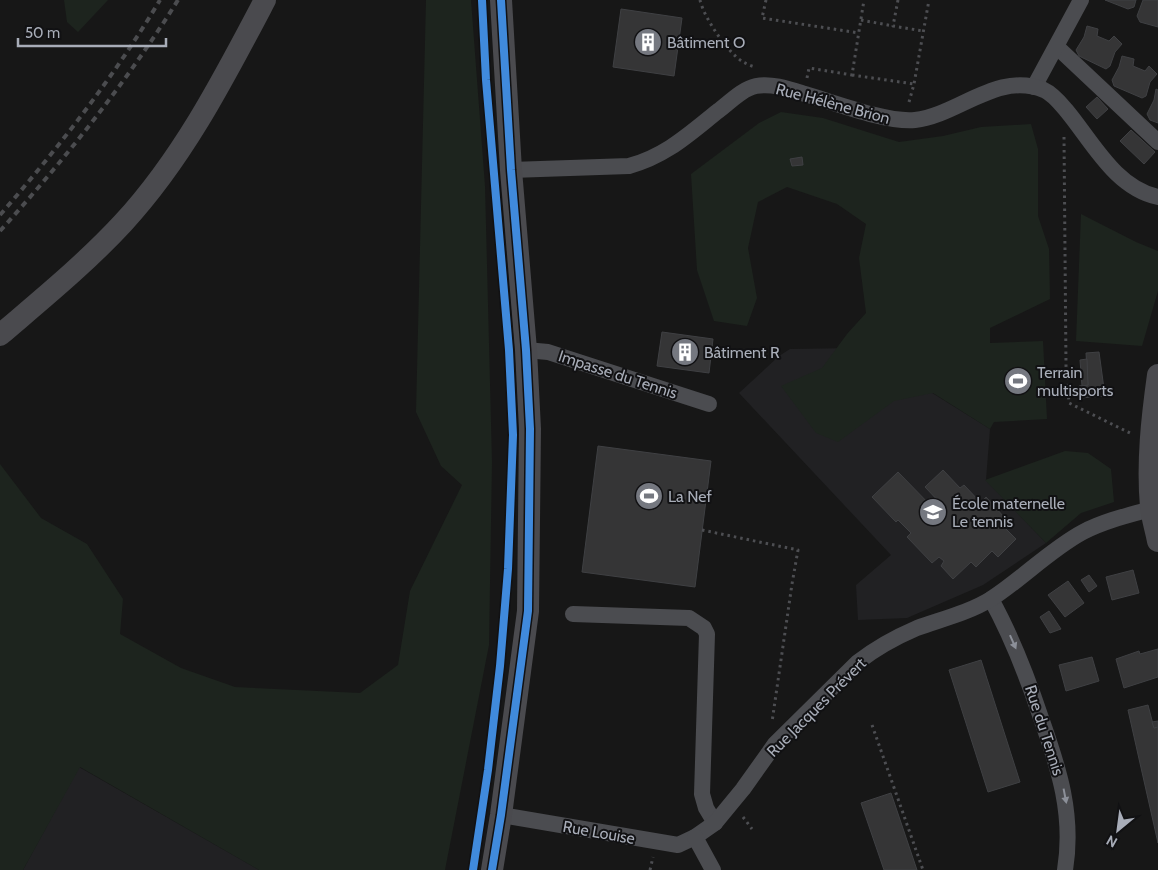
<svg xmlns="http://www.w3.org/2000/svg" width="1158" height="870" viewBox="0 0 1158 870" font-family="Cabin,sans-serif">
	<rect width="100%" height="100%" fill="#171717"/>
	<g fill="#212123">
		<polygon points="860,348 990,429 986,480 1046,543 983,585 907,618 858,620 856,585 891,555 739,393 779,356 790,349"/>
		<polygon points="79,767 259,870 23,870"/>
	</g>
	<g fill="#1d241e">
		<polygon points="64,0 108,0 78,32 67,22"/>
		<polygon points="426,0 471,0 485,186 492,462 489,645 445,870 259,870 80,767 23,870 0,870 0,464 41,518 87,544 123,599 120,634 181,668 235,687 360,693 398,665 410,591 462,485 441,466 416,412"/>
		<polygon points="781,112 823,118 899,142 943,136 981,127 1031,124 1038,149 1038,216 1049,249 1050,299 990,328 990,343 1043,341 1047,419 994,422 990,429 933,393 894,401 838,442 816,433 781,386 822,368 847,334 866,313 859,258 866,224 837,204 787,187 758,202 748,248 757,298 747,326 714,321 697,270 691,174 759,123"/>
		<polygon points="1081,214 1136,242 1158,251 1158,291 1142,346 1076,341"/>
		<polygon points="1065,451 1088,453 1111,469 1114,502 1081,513 1046,543 985,480"/>
	</g>
	<g fill="#353536" stroke="#3f4043">
		<polygon points="1105,0 1136,0 1134,7 1128,9"/>
		<polygon points="1143,0 1158,0 1158,27 1140,22 1137,16"/>
		<polygon points="621,9 682,18 674,76 613,67"/>
		<polygon points="1087,26 1098,29 1097,36 1109,41 1114,36 1122,44 1115,52 1110,66 1106,69 1079,56 1076,50 1084,37"/>
		<polygon points="1122,56 1134,59 1133,66 1145,71 1149,66 1157,74 1150,82 1146,96 1142,98 1114,86 1112,80 1119,67"/>
		<polygon points="1156,89 1158,90 1158,123 1150,120 1147,114 1154,100"/>
		<polygon points="1097,97 1108,109 1097,119 1086,107"/>
		<polygon points="1131,130 1155,152 1144,164 1120,141"/>
		<polygon points="802,157 803,165 792,166 790,159"/>
		<polygon points="662,332 713,339 709,373 657,366"/>
		<polygon points="1099,352 1105,396 1080,398 1080,396 1077,396 1076,391 1079,390 1079,386 1088,385 1086,353"/>
		<polygon points="1087,359 1088,385 1082,386 1080,360"/>
		<polygon points="598,446 711,461 695,587 582,572"/>
		<polygon points="943,470 960,488 964,485 981,503 986,497 1004,517 998,521 1016,539 998,557 992,551 976,567 971,562 953,579 941,566 944,561 939,557 932,563 907,537 911,533 898,520 896,522 872,497 898,472 936,511 942,505 925,487"/>
		<polygon points="1133,570 1139,593 1112,600 1106,577"/>
		<polygon points="1089,575 1097,586 1089,592 1081,580"/>
		<polygon points="1068,581 1084,603 1065,617 1048,595"/>
		<polygon points="1049,611 1061,629 1050,633 1040,617"/>
		<polygon points="1158,649 1158,677 1124,688 1116,659 1139,651 1140,654"/>
		<polygon points="1092,657 1099,681 1066,691 1059,665"/>
		<polygon points="981,660 1020,782 988,792 949,670"/>
		<polygon points="1148,705 1154,728 1158,727 1158,843 1128,710"/>
		<polygon points="1158,721 1158,727 1154,728 1152,722"/>
		<polygon points="891,793 917,870 884,870 861,803"/>
	</g>
	<g fill="none" stroke-linecap="round" stroke-linejoin="round">
		<g stroke="#4d4e52" stroke-width="3" stroke-dasharray="2.5 4" stroke-linecap="butt">
			<path d="M 700,0 C 704,18 728,53 743,62 C 747,64 751,66 755,67"/>
			<polyline points="766,0 762,18 859,33"/>
			<polyline points="898,0 893,26 923,31"/>
			<polyline points="861,20 893,26"/>
			<polyline points="852,75 914,84"/>
			<polyline points="807,78 809,68 852,75 864,0"/>
			<polyline points="909,102 914,84 929,0"/>
			<polyline points="1064,137 1066,366 1069,403 1132,434"/>
			<polyline points="702,530 798,550 792,584 772,722"/>
			<polyline points="872,725 923,870"/>
			<polyline points="743,817 752,829"/>
			<polyline points="650,870 653,857"/>
		</g>
		<g stroke="#4b4c50" stroke-width="16">
			<polyline points="1057,47 1158,142"/>
			<polyline points="1034,87 1081,0"/>
			<path d="M 511,170 L 629,166 C 666,156 689,134 718,111 C 730,102 742,89 756,86 C 772,83 789,89 805,94 C 833,102 887,123 915,120 C 959,115 997,71 1044,90 C 1053,94 1060,103 1066,110 C 1092,141 1115,188 1158,197"/>
			<polyline points="526,350 548,352 709,404"/>
			<path d="M 991,599 C 1012,637 1027,676 1041,718 C 1059,769 1074,815 1065,870"/>
			<polyline points="573,614 689,618 704,628 707,634 702,794 706,808 715,823"/>
			<path d="M 501,815 L 678,845 L 695,837 L 715,823 L 743,789 L 775,744 L 858,662 C 876,648 896,637 917,628 C 942,619 968,613 991,599 C 1022,579 1051,549 1083,532 C 1104,521 1129,515 1151,509"/>
			<polyline points="695,837 713,870"/>
		</g>
		<g stroke="#4a4a4e" stroke-width="22">
			<path d="M 0,335 C 42,299 85,264 123,223 C 183,158 224,78 265,0"/>
			<path d="M 1158,375 C 1152,418 1147,463 1151,507 C 1152,518 1156,530 1158,541"/>
			<polyline points="492,870 501,815 528,611 530,429 526,350 511,170 501,0"/>
		</g>
		<g stroke="#4b4c4f" stroke-width="4" stroke-dasharray="6 5" stroke-linecap="butt">
			<path d="M 0,215 C 59,147 114,77 160,0"/>
			<path d="M 0,231 C 65,159 126,83 178,0"/>
		</g>
		<g stroke="#111113" stroke-width="11">
			<g id="cycleway">
				<polyline points="473,870 488,770 500,666 508,569 513,435 509,350 486,80 482,0"/>
				<polyline points="492,870 501,815 528,611 530,429 526,350 511,170 501,0"/>
			</g>
		</g>
		<use href="#cycleway" stroke="#408adc" stroke-width="8"/>
	</g>
	<defs><path id="oneway-solid" d="M-6-.8H1V-3.2L6.5 0L1 3.2V.8H-6Z" transform="scale(1.25)"/></defs>
	<g fill="#8c9099">
		<use href="#oneway-solid" transform="translate(1013 642) rotate(66)"/>
		<use href="#oneway-solid" transform="translate(1065 796) rotate(79)"/>
	</g>
	<defs>
		<g id="building-disc" transform="scale(1.4375)"><circle r="9.5" fill="#757880" stroke="#111113"/><path d="M-4-6H4V6H1V3H-1V6H-4ZM-2.5-4.3h1.7v1.8h-1.7ZM.8-4.3h1.7v1.8H.8ZM-2.5-1h1.7V.8h-1.7ZM.8-1h1.7V.8H.8Z" fill="#fff"/></g>
		<g id="stadium-disc" transform="scale(1.4375)"><circle r="9.5" fill="#757880" stroke="#111113"/><path d="M0-5a6.5 5 0 1 0 0 10a6.5 5 0 1 0 0-10ZM-3.5-1.8h7v3.6h-7Z" fill="#fff"/></g>
		<g id="school-disc" transform="scale(1.4375)"><circle r="9.5" fill="#757880" stroke="#111113"/><path d="M0-5L7-2L0 1L-7-2ZM-4 1L0 2.5L4 1V4Q0 6-4 4Z" fill="#fff"/></g>
	</defs>
	<g fill-rule="evenodd">
		<use href="#building-disc" x="648" y="42"/>
		<use href="#building-disc" x="685" y="352"/>
		<use href="#stadium-disc" x="1018" y="381"/>
		<use href="#stadium-disc" x="649" y="496"/>
		<use href="#school-disc" x="933" y="512"/>
	</g>
	<g text-anchor="middle" stroke-width="4" stroke-linejoin="round" paint-order="stroke">
		<g font-size="16" fill="#a8adb8" stroke="#111113" text-anchor="start">
			<text x="667" y="48">Bâtiment O</text>
			<text x="704" y="358">Bâtiment R</text>
			<text x="1037" y="378">Terrain<tspan x="1037" dy="18">multisports</tspan></text>
			<text x="668" y="502">La Nef</text>
			<text x="952" y="509">École maternelle<tspan x="952" dy="18">Le tennis</tspan></text>
		</g>
		<g font-size="16" fill="#a8adb8" stroke="#111113">
			<text transform="translate(833 103) rotate(15)" y="6">Rue Hélène Brion</text>
			<text transform="translate(618 374) rotate(18)" y="6">Impasse du Tennis</text>
			<text transform="translate(816 707) rotate(-45)" y="6">Rue Jacques Prévert</text>
			<text transform="translate(1045 730) rotate(72)" y="6">Rue du Tennis</text>
			<text transform="translate(599 832) rotate(10)" y="6">Rue Louise</text>
		</g>
	</g>
	<g transform="translate(1118 830) rotate(209)" stroke="#111113" stroke-width="4" paint-order="stroke">
	<path d="M0-4L9 19L0 12L-9 19Z" fill="#a8adb8"/>
	<text y="-8" font-size="14" font-weight="bold" text-anchor="middle" fill="#a8adb8">N</text>
	</g>
	<path d="M18 38v8h148v-8" fill="none" stroke="#a8adb8" stroke-width="2.5"/>
	<text x="25" y="38" font-size="15" fill="#a8adb8" stroke="#111113" stroke-width="4" paint-order="stroke">50 m</text>
</svg>
